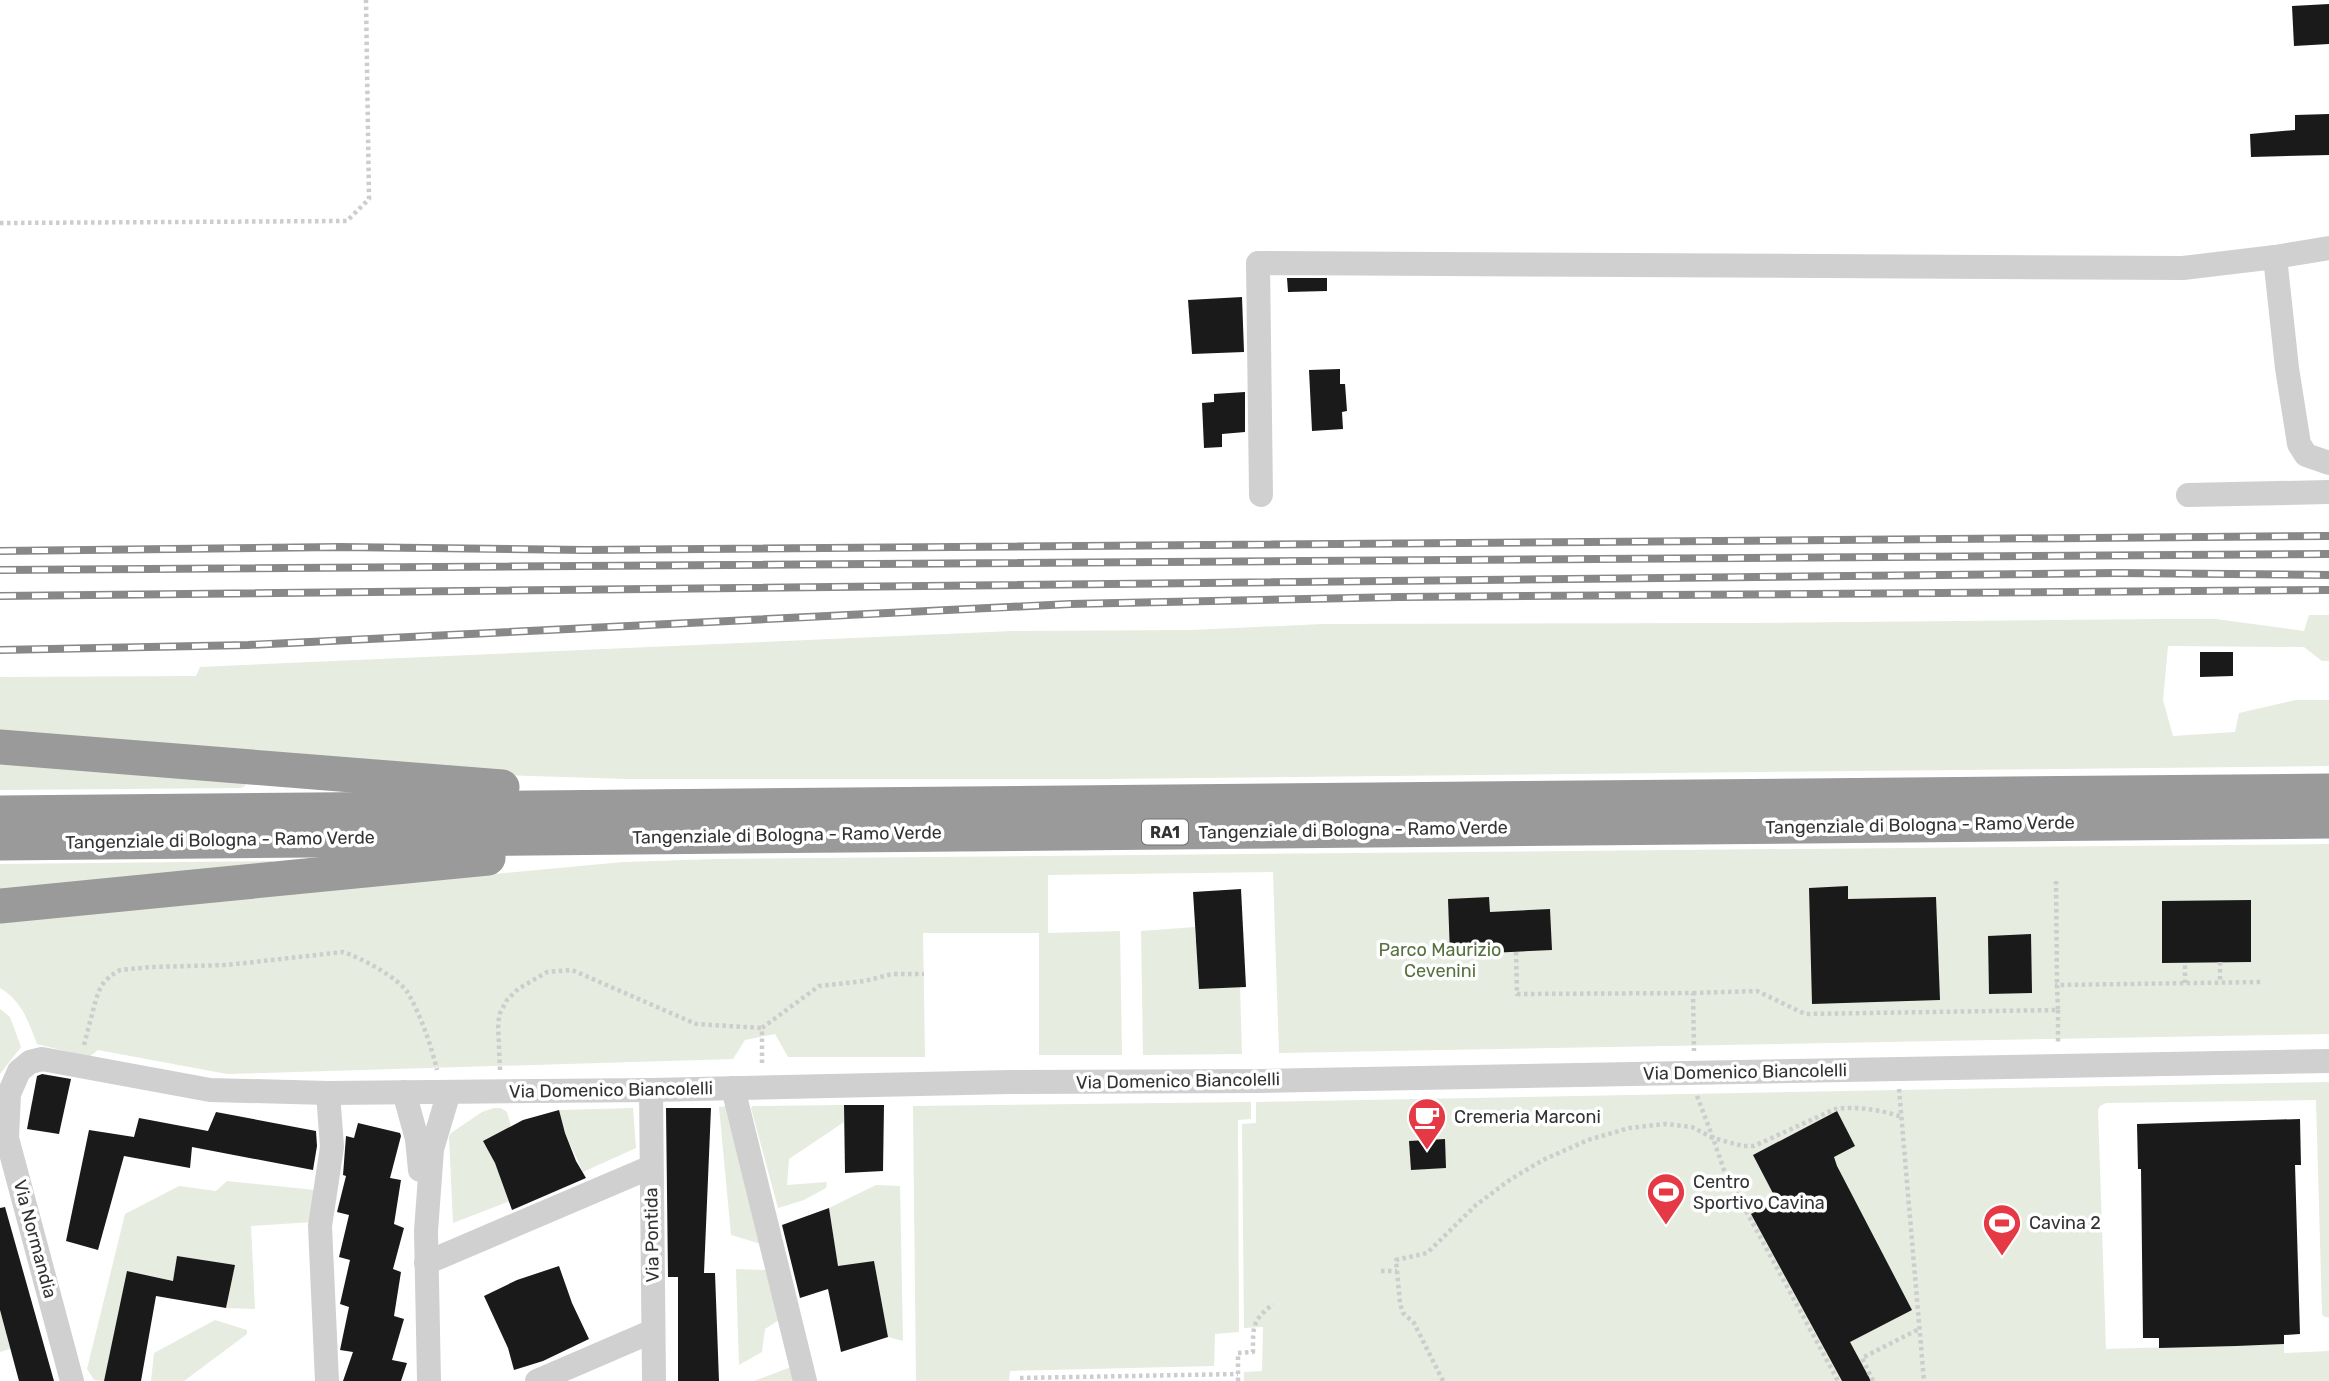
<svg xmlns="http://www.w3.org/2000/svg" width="2329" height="1381" viewBox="0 0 2329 1381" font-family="Rubik,sans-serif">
	<rect width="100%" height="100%" fill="#fff"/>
	<g fill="#e6ecdf">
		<polygon points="2309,615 2329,615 2329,661 2322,661 2304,647 2168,646 2163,700 2173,736 2235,732 2239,713 2296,700 2329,700 2329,766 1106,779 627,779 496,775 0,734 0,677 196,676 200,667 1013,631 1191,630 1323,624 1743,623 2164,619 2216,619 2304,631"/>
		<polygon points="0,760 246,781 245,786 241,788 0,790"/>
		<path d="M 2329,844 L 2329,1034 L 1279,1053 L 1273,872 L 1048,875 L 1048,933 L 1120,931 L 1122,1055 L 1039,1055 L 1039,933 L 923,933 L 925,1057 L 788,1057 L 775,1034 L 745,1040 L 733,1059 L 227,1074 L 98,1050 L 89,1057 L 37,1044 C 28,1021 22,1001 0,988 L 0,920 L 623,862 L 717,859 Z"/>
		<polygon points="272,861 273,865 0,893 0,864"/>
		<polygon points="1195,927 1199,989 1240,987 1242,1054 1143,1055 1141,931"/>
		<polygon points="0,1009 10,1017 21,1047 0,1074"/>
		<polygon points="2329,1082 2329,1318 2323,1316 2322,1313 2316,1100 2106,1103 2100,1106 2098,1110 2106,1349 2284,1344 2284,1353 2329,1351 2329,1381 1244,1381 1244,1372 1262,1371 1263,1327 1244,1328 1242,1124 1256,1123 1256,1102"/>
		<polygon points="1251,1102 1251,1119 1238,1120 1239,1332 1215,1334 1214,1366 1010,1371 1009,1381 916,1381 913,1106"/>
		<polygon points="844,1105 844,1122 789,1159 787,1185 827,1182 826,1188 804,1200 778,1208 751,1108 753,1106"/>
		<polygon points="728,1106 761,1244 731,1235 719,1107"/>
		<polygon points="494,1108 501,1108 507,1112 511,1126 495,1163 510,1201 453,1223 449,1137 451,1133 482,1112"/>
		<polygon points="633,1108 636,1148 583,1172 565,1133 559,1110"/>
		<polygon points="227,1181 315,1190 313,1222 251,1226 255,1309 226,1308 234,1265 177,1256 173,1281 128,1271 104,1381 94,1380 87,1369 125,1214 179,1186 216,1191"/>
		<polygon points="876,1185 900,1186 903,1341 888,1337 874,1261 838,1267 829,1208"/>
		<polygon points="736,1269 767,1270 779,1320 765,1329 762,1352 739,1365"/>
		<polygon points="0,1310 10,1349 0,1352"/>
		<polygon points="215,1320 247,1330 247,1334 184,1381 151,1381 154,1353"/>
		<polygon points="791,1367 794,1381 754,1381"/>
	</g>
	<g fill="#1a1a1a">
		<polygon points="2329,4 2329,44 2294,46 2292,6"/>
		<polygon points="2329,114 2329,155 2251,157 2250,134 2295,130 2295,115"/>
		<polygon points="1287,278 1327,278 1327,291 1288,292"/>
		<polygon points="1242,297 1244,352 1192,354 1188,300"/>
		<polygon points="1340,369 1340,384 1345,384 1347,411 1342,412 1343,429 1312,431 1309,370"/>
		<polygon points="1245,392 1245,432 1222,434 1222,447 1204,448 1202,403 1214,402 1214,394"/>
		<polygon points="2200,652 2233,652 2233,676 2200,677"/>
		<polygon points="1848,886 1848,899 1936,897 1940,1000 1812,1004 1809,888"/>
		<polygon points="1241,889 1246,987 1199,989 1193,892"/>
		<polygon points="1489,897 1490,912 1550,909 1552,950 1450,955 1448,899"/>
		<polygon points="2251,900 2251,962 2162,963 2162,901"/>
		<polygon points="2031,934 2032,993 1989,994 1988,936"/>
		<polygon points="42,1074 71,1079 59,1134 27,1129 37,1076"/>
		<polygon points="844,1105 884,1105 883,1171 845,1173"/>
		<polygon points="666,1108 711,1108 704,1273 715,1273 719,1381 678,1381 678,1277 668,1277"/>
		<polygon points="559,1110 565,1133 576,1161 586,1178 512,1210 495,1163 483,1141 523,1120"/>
		<polygon points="1837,1111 1855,1146 1834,1157 1837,1166 1912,1310 1850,1342 1871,1381 1842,1381 1751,1214 1777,1201 1753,1155"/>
		<polygon points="216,1112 316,1131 317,1146 313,1170 192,1147 190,1168 124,1156 98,1250 66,1241 89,1130 134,1137 139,1118 208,1131"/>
		<polygon points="2300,1119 2301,1165 2295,1165 2300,1334 2284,1335 2284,1344 2236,1346 2159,1348 2159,1338 2143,1338 2141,1169 2138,1169 2137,1124"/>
		<polygon points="358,1123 400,1133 401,1136 390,1178 401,1180 394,1224 404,1228 393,1269 401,1272 394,1316 404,1319 392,1360 407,1363 401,1381 343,1381 353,1352 340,1350 349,1307 340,1304 350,1260 339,1257 349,1215 337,1212 346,1176 343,1175 346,1136 354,1138"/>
		<polygon points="1445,1139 1446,1168 1411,1170 1409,1141"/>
		<polygon points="5,1207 54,1381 19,1381 0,1310 0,1208"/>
		<polygon points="829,1208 838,1266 874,1261 888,1337 841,1352 828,1289 800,1298 782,1225"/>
		<polygon points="177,1256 235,1265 226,1308 156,1296 141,1381 104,1381 127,1271 173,1281"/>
		<polygon points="559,1266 572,1303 589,1339 543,1361 514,1370 508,1348 484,1296 517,1280"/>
	</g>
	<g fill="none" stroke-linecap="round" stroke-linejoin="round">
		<g stroke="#cdcdcd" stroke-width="4.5" stroke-dasharray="3.5 3.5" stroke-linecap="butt">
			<polyline points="0,223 347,221 369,199 366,0"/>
			<polyline points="2056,881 2057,985"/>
			<polyline points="1516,952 1517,994 1693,993 1694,1051"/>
			<polyline points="2220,962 2220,983"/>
			<polyline points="2185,983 2185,963"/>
			<polyline points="1693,993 1757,991 1805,1014 2058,1010 2057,985 2263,982"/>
			<polyline points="2058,1010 2058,1044"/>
			<path d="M 84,1045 L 96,999 L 101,986 L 110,976 L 120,970 L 151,967 L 227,965 L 343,952 C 360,957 399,978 408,993 C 421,1016 431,1045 437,1070"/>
			<polyline points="762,1063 762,1028 819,986 865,981 892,974 924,974"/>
			<polyline points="500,1070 498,1023 500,1013 507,1000 518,989 547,972 572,970 696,1024 762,1028"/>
			<polyline points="1899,1089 1924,1381"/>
			<path d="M 1697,1096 L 1713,1138 L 1743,1146 L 1754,1146 L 1835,1109 C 1856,1106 1882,1110 1902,1117"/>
			<polyline points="1381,1271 1397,1271"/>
			<polyline points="1020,1378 1238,1374"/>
			<path d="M 1238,1381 L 1238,1353 L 1253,1352 C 1253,1326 1252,1321 1273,1304"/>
			<polyline points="1443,1381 1414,1323 1403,1313 1400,1303 1396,1260 1427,1253 1476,1205 1511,1179 1543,1160 1588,1140 1629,1128 1665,1124 1692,1127 1713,1138 1724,1170 1838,1381"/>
			<polyline points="1873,1381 1862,1358 1919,1329"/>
		</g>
		<g stroke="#d0d0d0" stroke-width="24">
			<polyline points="2275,257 2287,368 2299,444 2306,455 2329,463"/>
			<polyline points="1261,495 1258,263 2183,268 2275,257 2329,248"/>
			<polyline points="2188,495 2329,492"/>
			<polyline points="733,1088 805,1381"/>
			<polyline points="651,1090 654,1381"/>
			<polyline points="404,1092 417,1139 420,1170"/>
			<polyline points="426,1263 651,1167"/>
			<polyline points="72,1381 7,1138 9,1094 19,1071 30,1062 42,1059 210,1090 328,1093 651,1090 1010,1082 1263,1081 2329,1061"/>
			<polyline points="327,1381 320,1226 332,1147 328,1093"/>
			<polyline points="429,1381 426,1231 432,1149 449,1092"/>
			<polyline points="537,1381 653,1331"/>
		</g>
		<g stroke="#9a9a9a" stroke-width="35">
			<polyline points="0,747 502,787"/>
			<polyline points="0,813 2329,791"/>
			<polyline points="0,843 2329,821"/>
			<polyline points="0,906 488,858"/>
		</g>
		<g stroke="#888" stroke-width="8">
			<g id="rail">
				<polyline points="0,551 339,547 585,550 2329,536"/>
				<polyline points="0,570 2329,554"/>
				<polyline points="0,596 2116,573 2329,575"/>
				<polyline points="0,650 248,645 1070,604 1399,597 2329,590"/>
			</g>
		</g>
		<use href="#rail" stroke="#fff" stroke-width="5" stroke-dasharray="16" stroke-linecap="butt"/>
	</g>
	<defs>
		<g id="cafe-pin" transform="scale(2.0125)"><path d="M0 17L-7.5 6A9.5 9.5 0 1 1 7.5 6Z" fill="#e63946" stroke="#fff"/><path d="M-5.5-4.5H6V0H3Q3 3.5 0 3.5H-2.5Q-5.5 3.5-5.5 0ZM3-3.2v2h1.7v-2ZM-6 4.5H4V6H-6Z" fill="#fff"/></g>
		<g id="stadium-pin" transform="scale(2.0125)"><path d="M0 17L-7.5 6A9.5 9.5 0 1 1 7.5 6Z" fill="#e63946" stroke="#fff"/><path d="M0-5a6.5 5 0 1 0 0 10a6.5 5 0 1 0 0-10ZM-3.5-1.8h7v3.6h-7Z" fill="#fff"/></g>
	</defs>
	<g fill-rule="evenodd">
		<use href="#cafe-pin" x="1427" y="1117"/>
		<use href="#stadium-pin" x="1666" y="1192"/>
		<use href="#stadium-pin" x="2002" y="1223"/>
	</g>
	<g text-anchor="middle" stroke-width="7" stroke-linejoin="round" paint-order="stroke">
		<rect fill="#fff" stroke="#707070" stroke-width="2" x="1142" y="819.5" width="46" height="25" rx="5"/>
		<g font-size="16" font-weight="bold" fill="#333">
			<text x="1165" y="838">RA1</text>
		</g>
		<g font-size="18" fill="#333" stroke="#fff">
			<text transform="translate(1920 825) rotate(-1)" y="6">Tangenziale di Bologna - Ramo Verde</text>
			<text transform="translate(1353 830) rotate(-1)" y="6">Tangenziale di Bologna - Ramo Verde</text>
			<text transform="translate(787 835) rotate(-1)" y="6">Tangenziale di Bologna - Ramo Verde</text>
			<text transform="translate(220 840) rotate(-1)" y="6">Tangenziale di Bologna - Ramo Verde</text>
			<text transform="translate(1745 1072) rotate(-1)" y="6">Via Domenico Biancolelli</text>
			<text transform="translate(1178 1081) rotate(-1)" y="6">Via Domenico Biancolelli</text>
			<text transform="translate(611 1090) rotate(-1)" y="6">Via Domenico Biancolelli</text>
			<text transform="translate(652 1235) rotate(-91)" y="6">Via Pontida</text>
			<text transform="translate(35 1239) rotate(75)" y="6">Via Normandia</text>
		</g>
		<g font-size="18" fill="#56703f" stroke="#fff">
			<text x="1440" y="956">Parco Maurizio<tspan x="1440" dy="21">Cevenini</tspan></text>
		</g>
		<g font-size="18" fill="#333" stroke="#fff" text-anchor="start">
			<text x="1454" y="1123">Cremeria Marconi</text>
			<text x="1693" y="1188">Centro<tspan x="1693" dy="21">Sportivo Cavina</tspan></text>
			<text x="2029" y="1229">Cavina 2</text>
		</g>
	</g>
</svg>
